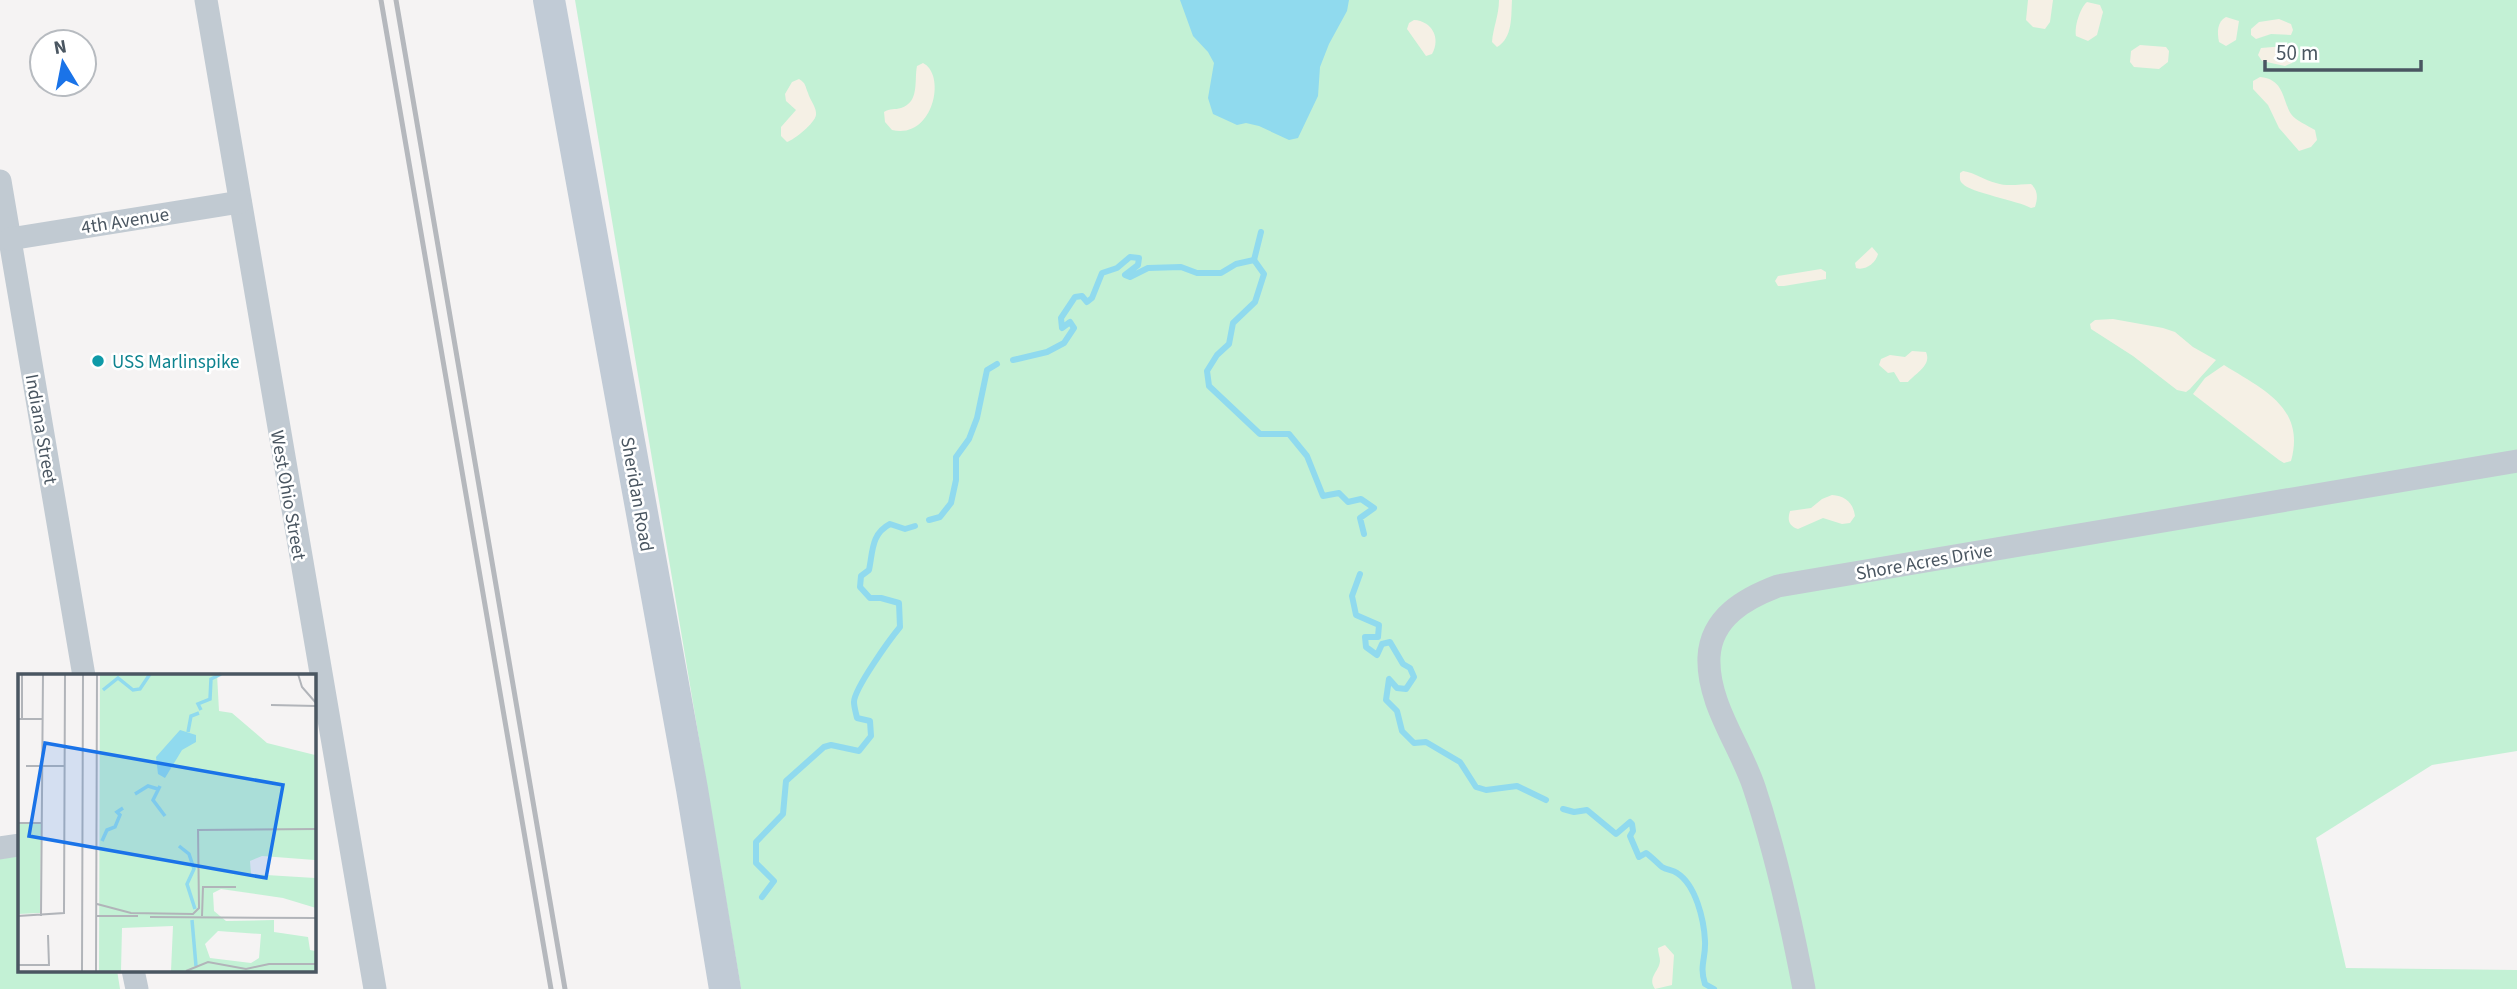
<svg xmlns="http://www.w3.org/2000/svg" width="2517" height="989" viewBox="0 0 2517 989" font-family="'Source Sans 3',sans-serif">
	<rect width="100%" height="100%" fill="#f5f3f3"/>
	<g fill="#c3f1d5">
		<polygon points="575,0 2517,0 2517,751 2432,765 2316,838 2346,968 2517,970 2517,989 741,989"/>
		<polygon points="19,856 19,970 117,970 120,989 0,989 0,859"/>
	</g>
	<g fill="#f5f0e5">
		<path d="M 1499,0 L 1512,0 C 1511,16 1513,38 1497,47 L 1492,42 C 1493,28 1499,15 1499,0 Z"/>
		<polygon points="2028,0 2053,0 2050,22 2045,29 2033,27 2026,20"/>
		<path d="M 2087,2 L 2100,5 L 2103,12 L 2097,35 L 2088,41 L 2076,36 C 2074,27 2080,8 2087,2 Z"/>
		<path d="M 2226,17 L 2239,21 L 2236,40 L 2226,46 L 2219,42 C 2217,32 2217,22 2226,17 Z"/>
		<polygon points="2279,19 2291,24 2293,30 2291,35 2271,34 2256,39 2251,35 2251,29 2259,22"/>
		<path d="M 1414,20 C 1432,21 1441,38 1432,54 L 1426,56 L 1407,29 L 1409,23 Z"/>
		<polygon points="2140,45 2166,47 2169,51 2168,62 2159,69 2134,67 2130,62 2131,51"/>
		<polygon points="2285,46 2293,49 2294,58 2292,63 2285,66 2262,61 2258,55 2261,48"/>
		<path d="M 923,63 C 947,75 933,140 892,130 L 885,122 L 884,112 C 890,108 895,110 901,108 C 920,102 914,80 917,66 Z"/>
		<path d="M 2260,77 C 2284,79 2282,99 2291,114 C 2296,121 2307,125 2315,130 L 2317,140 L 2311,147 L 2299,151 L 2279,128 L 2268,105 L 2253,89 L 2253,81 Z"/>
		<path d="M 799,79 C 806,83 805,86 808,93 C 810,100 817,108 816,115 C 815,123 794,140 787,142 L 781,136 L 781,127 L 796,110 L 786,101 L 785,94 L 792,82 Z"/>
		<path d="M 1963,171 C 1976,173 1984,180 1996,183 C 2008,187 2020,184 2031,184 C 2038,190 2038,198 2035,207 L 2031,208 C 2019,201 1969,192 1963,184 C 1959,181 1960,178 1960,173 Z"/>
		<path d="M 1872,247 L 1878,254 C 1876,263 1865,271 1856,268 L 1855,263 Z"/>
		<polygon points="1821,269 1826,272 1826,279 1784,286 1778,286 1775,281 1778,276"/>
		<polygon points="2113,319 2163,328 2175,332 2193,347 2216,360 2190,389 2186,392 2177,390 2133,356 2091,329 2090,324 2095,320"/>
		<path d="M 1912,351 L 1926,352 C 1932,365 1916,373 1908,382 L 1900,382 L 1894,372 L 1888,373 L 1879,365 L 1881,359 L 1890,355 L 1905,357 Z"/>
		<path d="M 2224,365 C 2262,389 2306,407 2291,461 L 2284,463 L 2279,460 L 2193,394 L 2205,378 Z"/>
		<path d="M 1832,495 C 1845,496 1853,502 1855,516 L 1850,523 L 1842,524 L 1823,518 L 1798,529 C 1789,526 1787,520 1790,511 L 1811,508 L 1822,499 Z"/>
		<path d="M 1665,945 L 1674,955 L 1672,985 L 1655,989 C 1647,977 1659,972 1660,961 C 1660,957 1658,953 1658,948 Z"/>
	</g>
	<polygon fill="#90daee" points="1180,0 1349,0 1347,11 1329,44 1320,67 1318,96 1298,138 1289,140 1259,126 1246,123 1237,125 1213,114 1208,98 1214,63 1208,52 1193,36"/>
	<g fill="none" stroke-linecap="round" stroke-linejoin="round">
		<g stroke="#90daee" stroke-width="6">
			<polyline points="1254,260 1264,274 1255,302 1233,323 1229,344 1217,355 1207,371 1209,386 1260,434 1289,434 1307,456 1323,496 1339,493 1348,502 1361,499 1374,508 1360,518 1364,534"/>
			<polyline points="1254,260 1261,232"/>
			<polyline points="1013,360 1047,352 1064,343 1074,328 1070,322 1062,328 1061,318 1075,297 1082,296 1087,302 1092,298 1102,273 1117,268 1130,257 1139,258 1138,265 1125,275 1130,277 1148,268 1181,267 1197,273 1221,273 1236,264 1254,260"/>
			<polyline points="929,520 940,517 951,503 956,480 956,457 969,439 977,418 987,370 997,364"/>
			<polyline points="1360,574 1352,596 1356,615 1379,625 1378,637 1365,637 1366,647 1377,655 1382,644 1390,642 1403,664 1410,668 1414,677 1406,689 1397,688 1389,679 1386,700 1397,711 1402,731 1414,743 1426,742 1460,762 1476,787 1486,790 1517,786 1546,800"/>
			<path d="M 1563,809 L 1574,812 L 1587,810 L 1616,834 L 1630,822 L 1632,824 L 1633,831 L 1630,836 L 1639,857 L 1646,853 C 1652,857 1657,863 1662,867 C 1667,870 1673,870 1677,873 C 1696,885 1704,920 1705,941 C 1706,958 1699,966 1705,984 L 1714,989"/>
			<path d="M 762,897 L 774,881 L 756,863 L 756,842 L 783,814 L 786,781 L 824,747 L 831,745 L 859,751 L 871,736 L 870,721 L 857,718 C 856,713 854,707 854,702 C 854,689 890,639 900,627 L 899,603 L 881,598 L 870,598 L 860,587 L 861,576 L 869,570 C 873,551 871,534 890,524 L 905,529 L 915,526"/>
		</g>
		<g stroke="#c1cad2" stroke-width="23">
			<polyline points="206,0 375,989"/>
			<polyline points="0,181 84,676"/>
			<polyline points="10,239 240,202"/>
			<polyline points="0,848 19,845"/>
			<polyline points="133,970 137,989"/>
			<path d="M 1804,989 C 1791,921 1776,853 1754,787 C 1740,745 1707,703 1709,657 C 1711,617 1746,598 1778,586 L 2517,461"/>
		</g>
		<polyline stroke="#c1cbd6" stroke-width="32" points="549,0 692,789 725,989"/>
		<g stroke="#b5b8bd" stroke-width="5">
			<polyline points="381,0 551,989"/>
			<polyline points="396,0 565,989"/>
		</g>
	</g>
	<circle fill="#0f9aa8" stroke="#fff" stroke-width="2.5" cx="98" cy="361" r="7"/>
	<g text-anchor="middle" stroke-width="5" stroke-linejoin="round" paint-order="stroke">
		<g font-size="19" fill="#4a5661" stroke="#fff">
			<text transform="translate(125 220) rotate(-9)" y="7">4th Avenue</text>
			<text transform="translate(42 429) rotate(80)" y="7">Indiana Street</text>
			<text transform="translate(638 494) rotate(80)" y="7">Sheridan Road</text>
			<text transform="translate(289 495) rotate(80)" y="7">West Ohio Street</text>
			<text transform="translate(1924 561) rotate(-10)" y="7">Shore Acres Drive</text>
		</g>
		<g font-size="19" fill="#0d838f" stroke="#fff" text-anchor="start">
			<text x="112" y="368">USS Marlinspike</text>
		</g>
	</g>
	<g transform="translate(18 674)">
		<rect width="298" height="298" fill="#f5f3f3"/>
		<path d="M 82,0 L 199,0 L 201,37 L 214,39 L 249,69 L 297,81 L 297,186 L 244,182 L 232,187 L 233,200 L 297,204 L 298,234 L 265,224 L 203,215 L 195,219 L 196,237 L 208,247 L 256,246 L 256,258 L 290,263 L 292,276 L 297,277 L 297,297 L 153,297 L 155,252 L 104,254 L 103,297 L 81,297 ZM 200,257 L 243,260 L 241,284 L 233,289 L 192,284 L 187,270 ZM 0,150 L 23,150 L 22,239 L 0,240 Z" fill="#c3f1d5" fill-rule="evenodd"/>
		<path d="M 162,56 L 178,61 L 178,68 L 164,76 L 147,104 L 140,100 L 138,83 Z" fill="#90daee"/>
		<path fill="none" stroke="#90daee" stroke-width="3.5" d="M 85,16 L 100,4 L 115,16 L 122,15 L 132,0M 183,36 L 180,30 L 192,25 L 193,5 L 203,0M 170,58 L 173,42 L 181,39M 142,112 L 135,126 L 147,142M 117,120 L 130,112 L 140,115M 84,167 L 89,156 L 97,153 L 102,141 L 99,138 L 105,134M 161,172 L 171,180 L 176,195 L 169,210 L 177,235M 174,246 L 178,292"/>
		<path fill="none" stroke="#b1b4b9" stroke-width="2" d="M 280,0 L 284,13 L 298,29M 253,31 L 298,32M 0,45 L 25,45M 4,45 L 4,0M 8,92 L 47,92M 0,149 L 24,149M 79,230 L 113,239 L 175,240 L 181,234 L 180,156 L 298,155M 0,242 L 46,239 L 47,0M 23,242 L 25,0M 79,242 L 120,242M 184,242 L 185,213 L 218,213M 132,243 L 298,244M 0,291 L 31,291 L 30,261M 64,297 L 65,0M 78,297 L 79,0M 168,297 L 190,288 L 228,295 L 251,290 L 298,290"/>
		<path fill="#1a73e8" fill-opacity="0.15" stroke="#1a73e8" stroke-width="3.5" d="M 27,69 L 265,111 L 248,204 L 11,162 Z"/>
		<rect width="298" height="298" fill="none" stroke="#4a5661" stroke-width="3.5"/>
	</g>
	<g transform="translate(63 63) rotate(350)"><circle r="33" fill="#ffffff" stroke="#b7bbc0" stroke-width="2"/>
	<path d="M0-5L12 26L0 18L-12 26Z" fill="#1a73e8"/>
	<text y="-10" font-size="19" font-weight="bold" text-anchor="middle" fill="#4a5661">N</text>
	</g>
	<path d="M2265 60v10h156v-10" fill="none" stroke="#4a5661" stroke-width="3.5"/>
	<text x="2276" y="60" font-size="21" fill="#4a5661" stroke="#ffffff" stroke-width="5" paint-order="stroke">50 m</text>
</svg>
